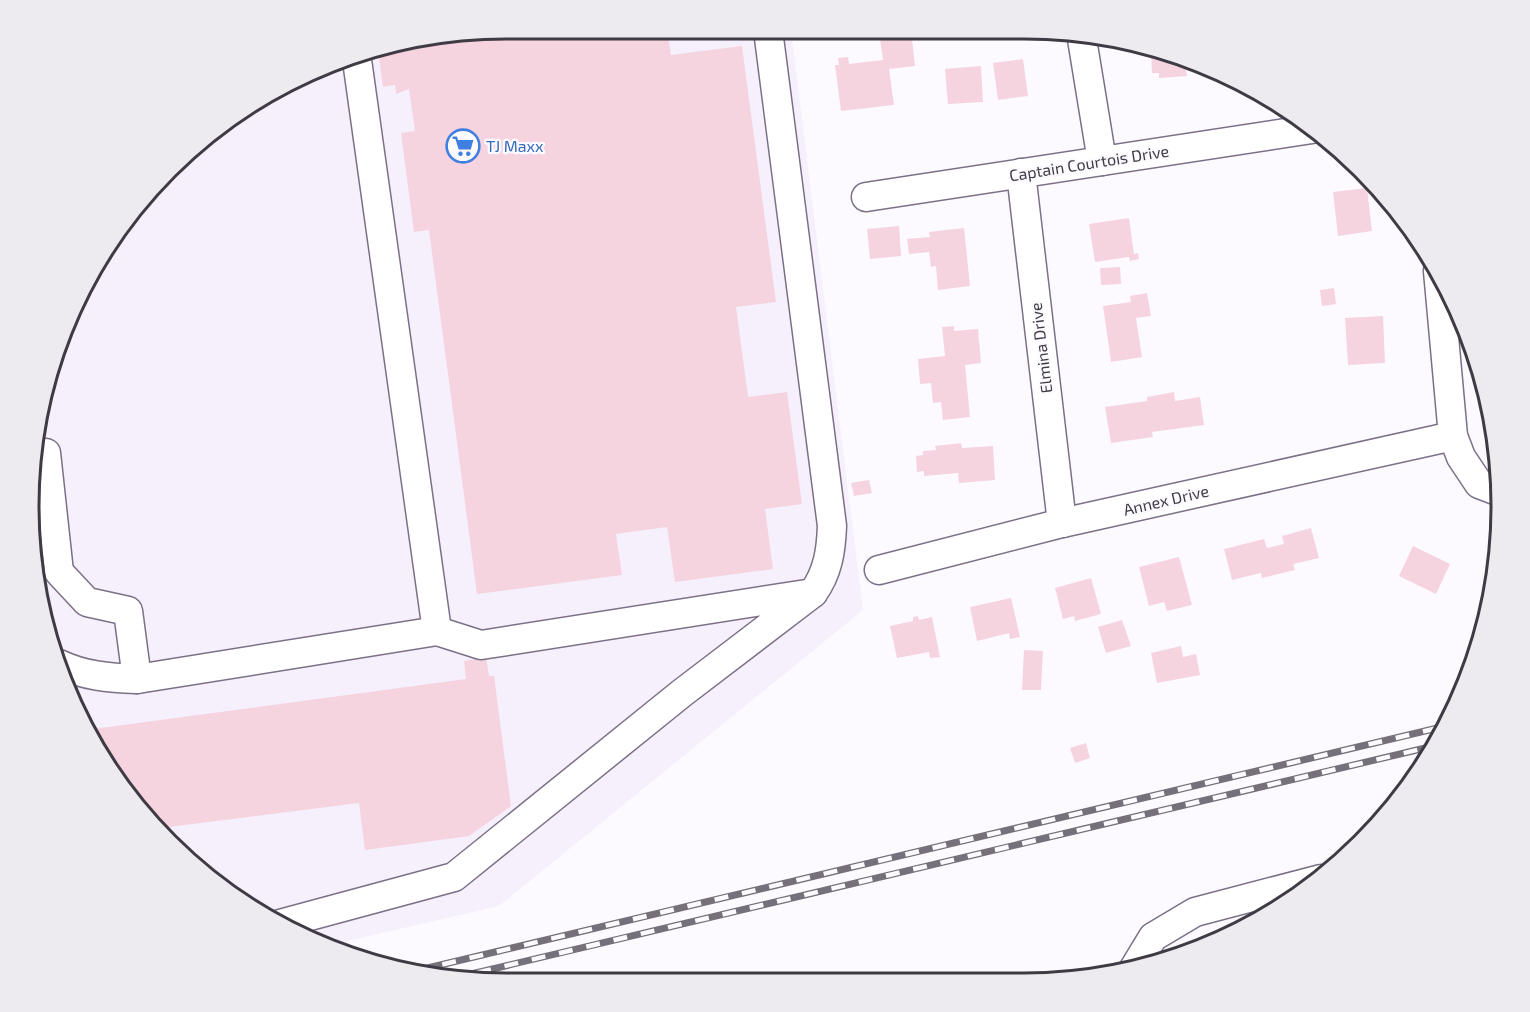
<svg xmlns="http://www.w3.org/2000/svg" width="1530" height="1012" viewBox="0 0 1530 1012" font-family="'Exo 2',sans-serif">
	<rect width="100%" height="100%" fill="#fcfaff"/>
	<polygon fill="#f6effc" points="506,29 791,31 863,610 499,906 330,945 295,934 191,865 93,745 45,629 30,475 65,324 127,215 240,109 353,54"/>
	<g fill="#f5d4e0">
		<polygon points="506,29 667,30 671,55 742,46 776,302 736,307 748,397 787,392 802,504 765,509 773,569 675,582 667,527 616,534 622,575 477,594 429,230 414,232 401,133 415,131 409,89 396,94 395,85 383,87 378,50"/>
		<polygon points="911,31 915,66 889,69 894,105 841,111 835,65 839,65 838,58 848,57 849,64 883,60 879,32"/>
		<polygon points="1151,52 1185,63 1187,76 1159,78 1159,73 1152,73"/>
		<polygon points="1023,59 1028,96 998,100 993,63"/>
		<polygon points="981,66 983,102 948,104 945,69"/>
		<polygon points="1367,188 1372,231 1338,236 1333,192"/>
		<polygon points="1129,218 1134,254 1138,253 1139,259 1130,261 1129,257 1095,262 1089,224"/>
		<polygon points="899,226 901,256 870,259 867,229"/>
		<polygon points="964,228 970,286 938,290 936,266 931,267 929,252 909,254 907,239 930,237 929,232"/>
		<polygon points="1120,267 1121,284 1101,285 1100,268"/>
		<polygon points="1334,288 1336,304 1322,306 1320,290"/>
		<polygon points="1147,293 1151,316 1136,318 1142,357 1111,362 1103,306 1131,302 1130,296"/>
		<polygon points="1383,316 1385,363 1348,365 1345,318"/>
		<polygon points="954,326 954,331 978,329 981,363 965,365 970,417 943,420 941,402 933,403 931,383 920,384 918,359 945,356 942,327"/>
		<polygon points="1174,392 1175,401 1200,397 1204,425 1152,432 1153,437 1111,443 1105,407 1147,401 1147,397"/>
		<polygon points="961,443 962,448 993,446 995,480 959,483 958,473 924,476 924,471 917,472 916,456 923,455 923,451 936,450 935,446"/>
		<polygon points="869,480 872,493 854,496 851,483"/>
		<polygon points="1311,528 1319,558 1293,564 1295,570 1262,578 1261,573 1232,580 1224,549 1264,539 1267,548 1284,544 1282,536"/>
		<polygon points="1413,546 1450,564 1436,594 1399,576"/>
		<polygon points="1179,557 1192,605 1167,611 1164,602 1149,606 1139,567"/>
		<polygon points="1091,578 1101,614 1075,621 1074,616 1063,619 1055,588"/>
		<polygon points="1011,598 1020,637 1010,639 1009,633 977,641 970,607"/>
		<polygon points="918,616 919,620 932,617 940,657 930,658 929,652 897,658 890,626 913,621 913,617"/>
		<polygon points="1122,620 1131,646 1106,653 1098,627"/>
		<polygon points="1181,646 1183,657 1196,654 1200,675 1157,683 1151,653"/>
		<polygon points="1024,650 1043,651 1041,690 1022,690"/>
		<polygon points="486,657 489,676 494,676 511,806 469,836 365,850 359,803 161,828 93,745 86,730 466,679 464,661"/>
		<polygon points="1086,743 1090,758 1075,763 1070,748"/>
	</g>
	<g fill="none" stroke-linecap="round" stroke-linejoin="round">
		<g stroke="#7c7087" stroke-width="31">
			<g id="minor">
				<path d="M 768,30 L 832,526 C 831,551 828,572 813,593"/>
				<polyline points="1081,33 1102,161"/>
				<polyline points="1021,173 1062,523"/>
				<polyline points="866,197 1312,129"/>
				<polyline points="1438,271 1453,436 1461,457 1479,484 1500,492"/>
				<polyline points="34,455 46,453 59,572 87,602 128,611 137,679"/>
				<polyline points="879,570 1062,523 1453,436"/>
				<path d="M 59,664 C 84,676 110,678 137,679 L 437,631 L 356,53"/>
				<polyline points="280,924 454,877 682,693 813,593 481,645 437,631"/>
				<polyline points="1133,970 1153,937 1195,912 1321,879"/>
			</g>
		</g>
		<use href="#minor" stroke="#fff" stroke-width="28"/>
		<g stroke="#757079" stroke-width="7">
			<g id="rail">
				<polyline points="415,971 1446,726"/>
				<polyline points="450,979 1438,745"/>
			</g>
		</g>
		<use href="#rail" stroke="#fcfaff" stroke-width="4.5" stroke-dasharray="14" stroke-linecap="butt"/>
	</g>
	<defs>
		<g id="supermarket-ring" transform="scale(1.725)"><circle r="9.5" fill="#fcfaff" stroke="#3f7fe0" stroke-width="1.5"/><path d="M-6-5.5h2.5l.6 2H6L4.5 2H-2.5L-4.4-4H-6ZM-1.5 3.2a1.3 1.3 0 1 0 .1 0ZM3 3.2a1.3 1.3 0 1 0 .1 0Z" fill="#3f7fe0"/></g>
	</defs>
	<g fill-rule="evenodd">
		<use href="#supermarket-ring" x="463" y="146"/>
	</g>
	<g text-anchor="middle" stroke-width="4.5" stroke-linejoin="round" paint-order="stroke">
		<g font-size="16" fill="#366cbe" stroke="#fcfaff" text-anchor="start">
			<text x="486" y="152">TJ Maxx</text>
		</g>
		<g font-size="16" fill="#3f3a44" stroke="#fcfaff">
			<text transform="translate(1089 163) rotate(-9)" y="6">Captain Courtois Drive</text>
			<text transform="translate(1041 348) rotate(-97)" y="6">Elmina Drive</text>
			<text transform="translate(1166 500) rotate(-13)" y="6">Annex Drive</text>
		</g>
	</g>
	<path d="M0 0H1530V1012H0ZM506 39H1024A467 467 0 0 1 1491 506V506A467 467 0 0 1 1024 973H506A467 467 0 0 1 39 506V506A467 467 0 0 1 506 39Z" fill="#edebf0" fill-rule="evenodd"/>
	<path fill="none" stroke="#3f3a44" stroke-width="3" d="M506 39H1024A467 467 0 0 1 1491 506V506A467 467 0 0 1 1024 973H506A467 467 0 0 1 39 506V506A467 467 0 0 1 506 39Z"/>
</svg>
